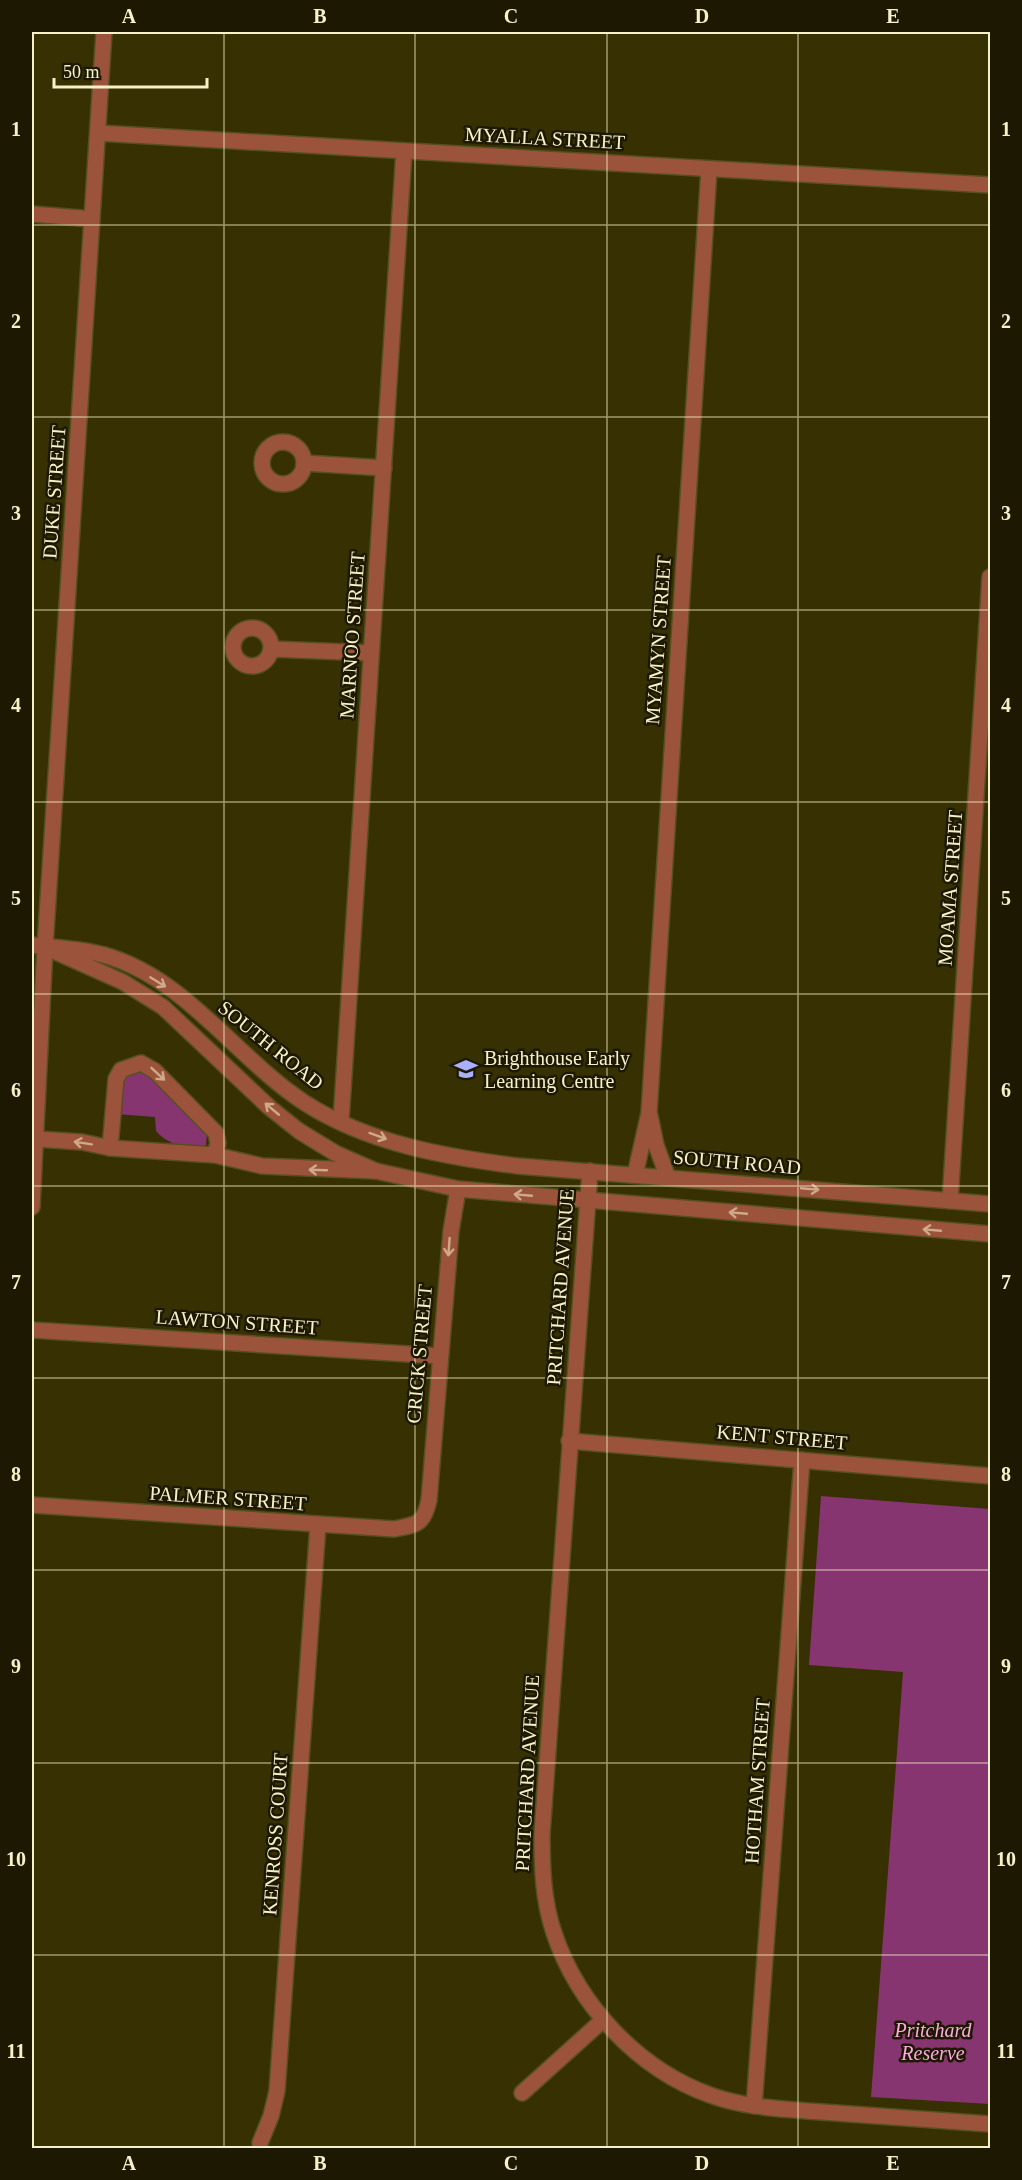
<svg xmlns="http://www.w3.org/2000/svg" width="1022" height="2180" viewBox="0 0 1022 2180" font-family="'Times New Roman',serif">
	<rect width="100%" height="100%" fill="#373002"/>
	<g fill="#873570">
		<path d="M 138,1071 L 149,1075 L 207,1134 L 206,1145 C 190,1152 167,1144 156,1131 L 155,1117 L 117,1114 L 119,1091 L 124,1077 Z"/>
		<polygon points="821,1496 990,1509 990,2104 871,2097 903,1672 809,1665"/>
	</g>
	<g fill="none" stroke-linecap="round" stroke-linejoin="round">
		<g stroke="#564f22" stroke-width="18">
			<g id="minor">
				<polyline points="98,133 990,185"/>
				<polyline points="32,214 92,219"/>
				<circle cx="283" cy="463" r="21"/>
				<polyline points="304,463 384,468"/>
				<circle cx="252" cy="647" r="19"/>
				<polyline points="271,649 371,653"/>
				<polyline points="650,1116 656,1145 668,1178"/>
				<polyline points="341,1121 404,151"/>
				<polyline points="36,1139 82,1142 110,1148 215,1155 262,1166 376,1171"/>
				<polyline points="110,1148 116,1079 121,1070 141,1063 155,1071 216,1133 218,1143 215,1155"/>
				<path d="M 590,1171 L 542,1834 C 542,1867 543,1901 554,1933 C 578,2005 638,2069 710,2095 C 745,2108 785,2109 822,2112 C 878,2116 934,2120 990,2124"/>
				<polyline points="635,1175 649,1113 709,169"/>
				<polyline points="950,1201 990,577"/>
				<polyline points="32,1207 45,947"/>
				<polyline points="32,1330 440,1356"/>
				<polyline points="569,1441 990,1476"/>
				<path d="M 32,1505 L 394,1529 C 417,1525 424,1524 429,1500 L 451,1231 L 458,1189"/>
				<polyline points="522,2093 603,2020"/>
				<polyline points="754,2106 802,1460"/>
				<polyline points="260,2143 271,2116 277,2091 318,1525"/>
			</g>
		</g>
		<g stroke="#564f22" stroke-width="18">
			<g id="tertiary">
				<path d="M 32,945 C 56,948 80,948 104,955 C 186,978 236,1058 305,1103 C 367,1143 445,1157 518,1166 L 990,1204"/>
				<polyline points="45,947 104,32"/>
				<polyline points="56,952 123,982 163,1007 269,1107 299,1131 335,1153 376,1171 458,1189 990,1234"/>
			</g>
		</g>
		<use href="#minor" stroke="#9b543b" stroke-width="15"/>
		<use href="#tertiary" stroke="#9b543b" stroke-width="15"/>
	</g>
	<defs><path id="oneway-shaft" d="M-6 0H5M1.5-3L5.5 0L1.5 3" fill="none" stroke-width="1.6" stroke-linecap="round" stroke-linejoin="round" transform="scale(1.5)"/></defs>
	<g stroke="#ceaa8a">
		<use href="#oneway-shaft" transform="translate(158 982) rotate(32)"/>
		<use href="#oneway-shaft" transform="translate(158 1074) rotate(43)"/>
		<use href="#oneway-shaft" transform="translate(272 1109) rotate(-140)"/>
		<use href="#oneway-shaft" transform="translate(378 1136) rotate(20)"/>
		<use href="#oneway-shaft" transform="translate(83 1143) rotate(-171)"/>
		<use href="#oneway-shaft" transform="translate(318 1170) rotate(-178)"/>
		<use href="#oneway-shaft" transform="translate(810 1189) rotate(5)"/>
		<use href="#oneway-shaft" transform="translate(523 1195) rotate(-175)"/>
		<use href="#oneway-shaft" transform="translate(738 1213) rotate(-175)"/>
		<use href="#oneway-shaft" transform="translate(932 1230) rotate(-175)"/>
		<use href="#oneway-shaft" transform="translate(449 1247) rotate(94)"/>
	</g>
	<path fill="none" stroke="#f7f1ca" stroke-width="1.5" stroke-opacity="0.55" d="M 224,32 L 224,2148M 415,32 L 415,2148M 607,32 L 607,2148M 798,32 L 798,2148M 32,225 L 990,225M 32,417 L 990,417M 32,610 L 990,610M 32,802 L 990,802M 32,994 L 990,994M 32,1186 L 990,1186M 32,1378 L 990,1378M 32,1570 L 990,1570M 32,1763 L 990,1763M 32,1955 L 990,1955"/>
	<defs>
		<g id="school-bare" transform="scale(1.8)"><path d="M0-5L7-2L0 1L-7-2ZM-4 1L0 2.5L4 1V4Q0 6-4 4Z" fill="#aab0fc" stroke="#1c1801" stroke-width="2.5" paint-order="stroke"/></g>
	</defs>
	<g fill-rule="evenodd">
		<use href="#school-bare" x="466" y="1069"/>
	</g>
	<g text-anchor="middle" stroke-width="5" stroke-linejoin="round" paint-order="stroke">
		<g font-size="20" fill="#f7f1ca" stroke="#1c1801">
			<text transform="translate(545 138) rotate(3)" y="7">MYALLA STREET</text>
			<text transform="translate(54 492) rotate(-86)" y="7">DUKE STREET</text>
			<text transform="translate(352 635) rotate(-86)" y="7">MARNOO STREET</text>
			<text transform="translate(658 640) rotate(-86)" y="7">MYAMYN STREET</text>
			<text transform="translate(950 888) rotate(-86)" y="7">MOAMA STREET</text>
			<text transform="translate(271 1045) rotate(39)" y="7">SOUTH ROAD</text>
			<text transform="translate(737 1162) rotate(5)" y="7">SOUTH ROAD</text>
			<text transform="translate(560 1287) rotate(-86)" y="7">PRITCHARD AVENUE</text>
			<text transform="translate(237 1322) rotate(4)" y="7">LAWTON STREET</text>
			<text transform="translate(419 1354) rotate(-85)" y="7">CRICK STREET</text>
			<text transform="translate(782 1437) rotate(5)" y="7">KENT STREET</text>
			<text transform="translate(228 1498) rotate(4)" y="7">PALMER STREET</text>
			<text transform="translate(527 1773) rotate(-87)" y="7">PRITCHARD AVENUE</text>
			<text transform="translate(757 1781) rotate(-86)" y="7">HOTHAM STREET</text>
			<text transform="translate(275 1834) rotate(-86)" y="7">KENROSS COURT</text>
		</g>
		<g font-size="20" fill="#f7f1ca" stroke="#1c1801" text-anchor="start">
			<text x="484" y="1065">Brighthouse Early<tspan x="484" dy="23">Learning Centre</tspan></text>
		</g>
		<g font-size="20" font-style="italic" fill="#fcaae0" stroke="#1c1801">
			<text x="933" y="2037">Pritchard<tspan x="933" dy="23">Reserve</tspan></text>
		</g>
	</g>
	<rect width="1022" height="2180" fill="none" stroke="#1c1801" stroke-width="66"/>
	<path d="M54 78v9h153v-9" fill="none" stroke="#f7f1ca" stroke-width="3"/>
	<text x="63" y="78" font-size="18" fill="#f7f1ca" stroke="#1c1801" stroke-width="4.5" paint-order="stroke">50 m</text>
	<rect x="33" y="33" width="956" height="2114" fill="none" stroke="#f7f1ca" stroke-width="2"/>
	<g font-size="20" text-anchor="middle" font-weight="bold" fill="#f7f1ca">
		<text x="129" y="23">A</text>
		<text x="320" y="23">B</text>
		<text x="511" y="23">C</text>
		<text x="702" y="23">D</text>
		<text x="893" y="23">E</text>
		<text x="16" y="136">1</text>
		<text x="1006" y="136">1</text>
		<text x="16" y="328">2</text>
		<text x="1006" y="328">2</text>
		<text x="16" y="520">3</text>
		<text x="1006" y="520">3</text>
		<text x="16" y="712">4</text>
		<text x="1006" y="712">4</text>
		<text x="16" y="905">5</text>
		<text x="1006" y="905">5</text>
		<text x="16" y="1097">6</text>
		<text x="1006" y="1097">6</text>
		<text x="16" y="1289">7</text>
		<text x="1006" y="1289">7</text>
		<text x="16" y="1481">8</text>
		<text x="1006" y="1481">8</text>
		<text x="16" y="1673">9</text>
		<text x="1006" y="1673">9</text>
		<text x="16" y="1866">10</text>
		<text x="1006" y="1866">10</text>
		<text x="16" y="2058">11</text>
		<text x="1006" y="2058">11</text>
		<text x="129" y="2170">A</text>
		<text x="320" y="2170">B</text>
		<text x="511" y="2170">C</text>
		<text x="702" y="2170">D</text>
		<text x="893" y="2170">E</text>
	</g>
</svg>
